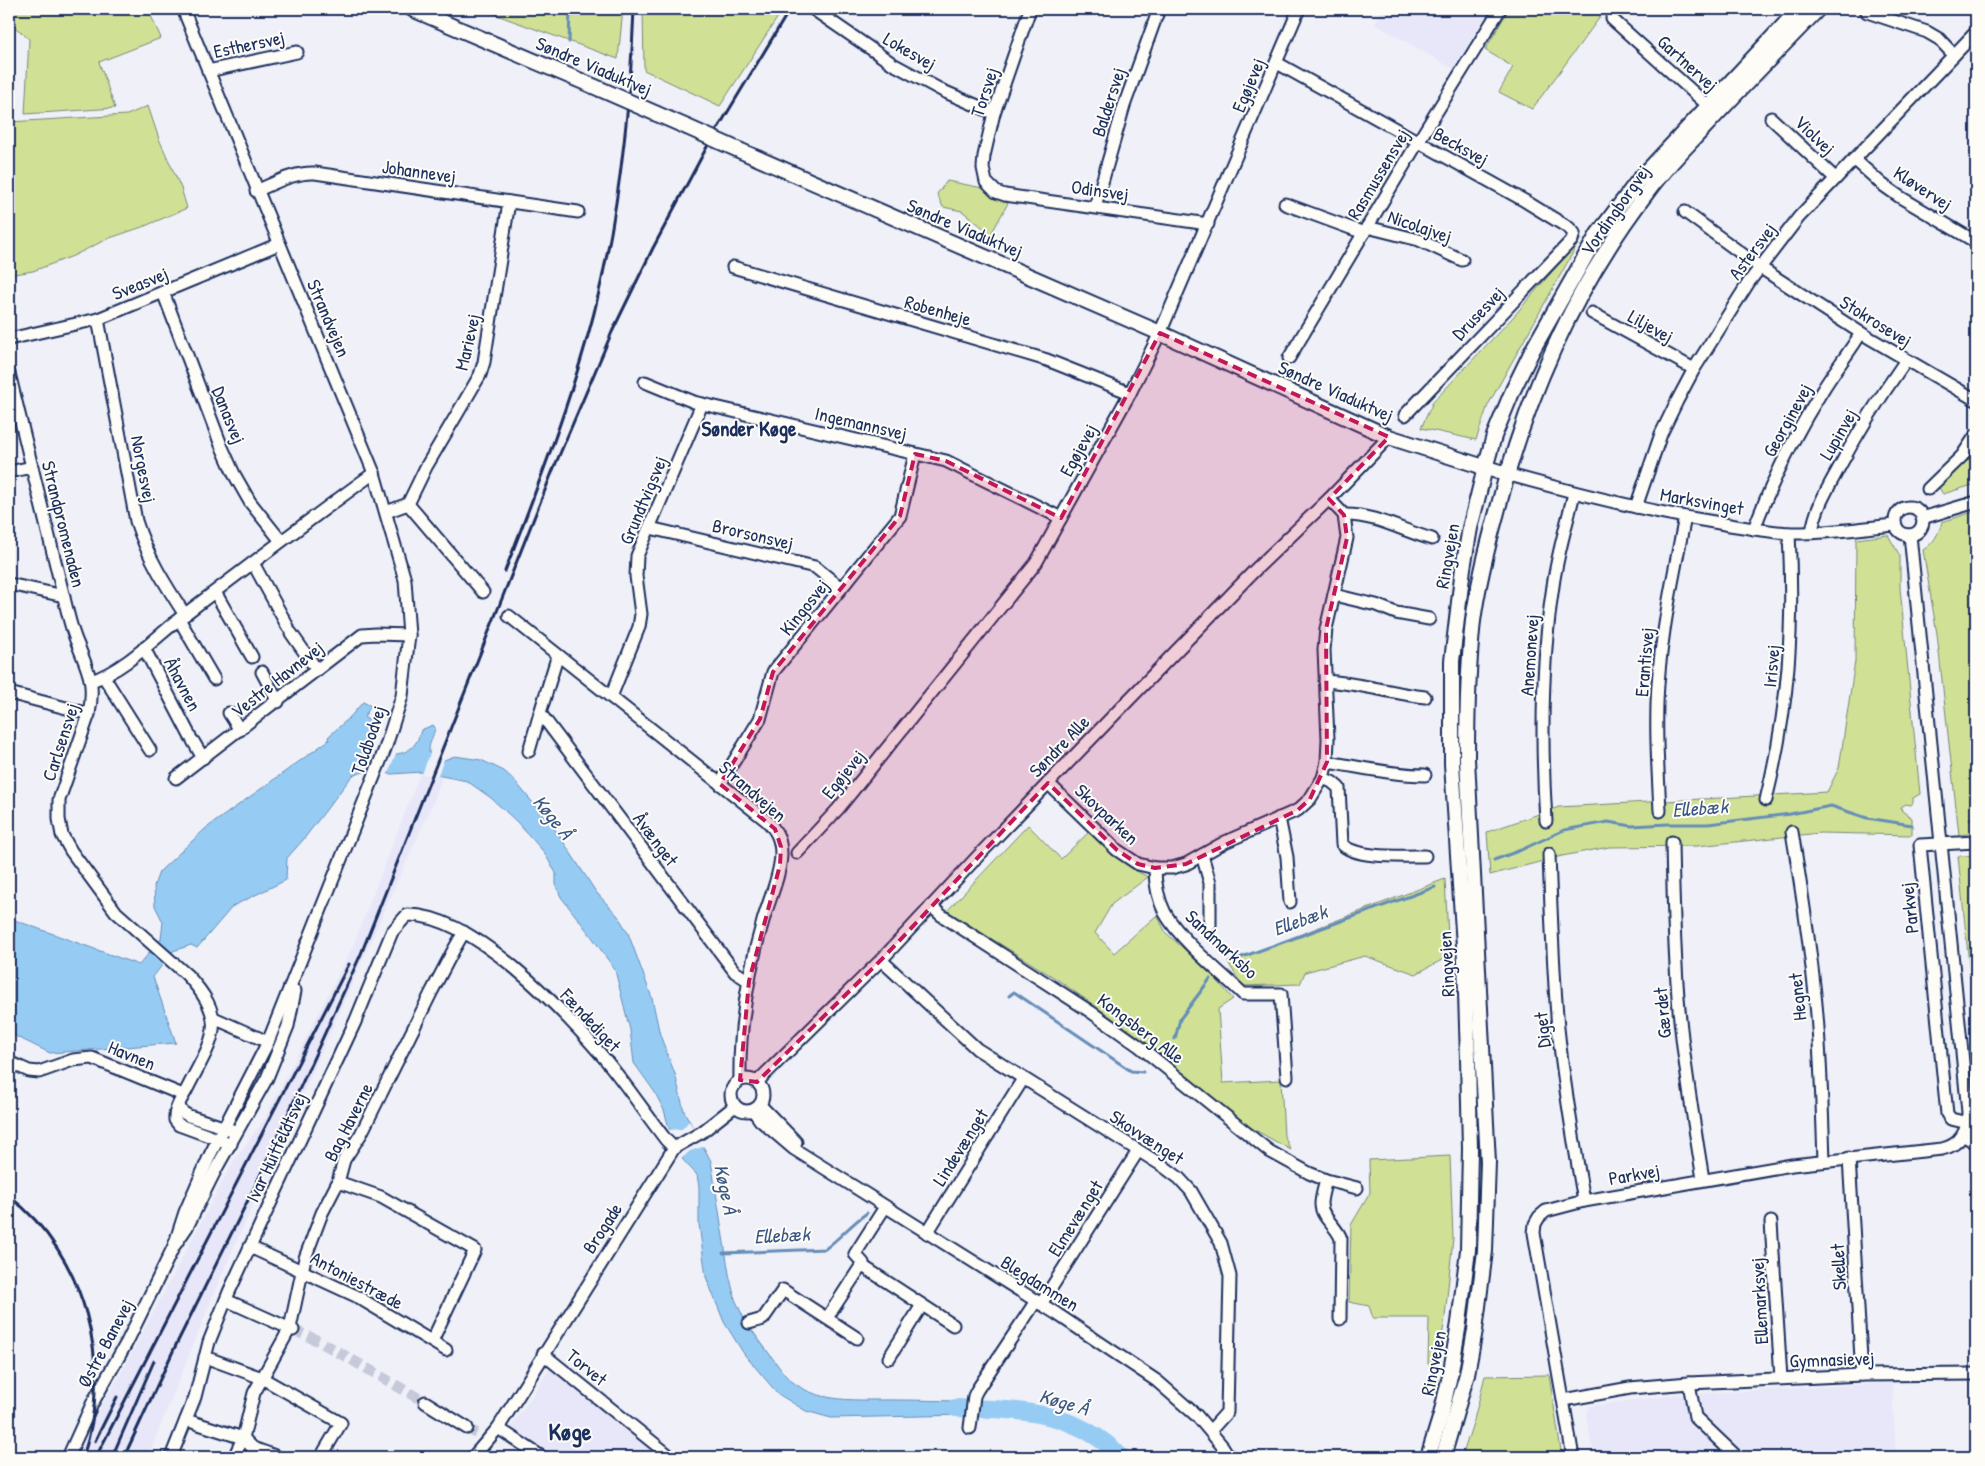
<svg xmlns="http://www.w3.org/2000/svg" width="1985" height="1466" viewBox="0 0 1985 1466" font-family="'Patrick Hand',sans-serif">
	<rect width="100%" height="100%" fill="#f0f0f8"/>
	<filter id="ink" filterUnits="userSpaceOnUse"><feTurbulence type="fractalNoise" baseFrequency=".02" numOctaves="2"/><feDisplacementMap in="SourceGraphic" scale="10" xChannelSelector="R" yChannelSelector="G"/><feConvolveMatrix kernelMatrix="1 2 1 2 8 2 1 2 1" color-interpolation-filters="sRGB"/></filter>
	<g filter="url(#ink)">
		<g fill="#e7e7f9">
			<polygon points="1383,9 1490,9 1453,69 1375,24"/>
			<polygon points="421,772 442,776 435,798 219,1281 148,1457 76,1457 89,1426 120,1375 234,1160 264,1120 352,948"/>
			<polygon points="551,1367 663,1457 539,1457 506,1435"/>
			<polygon points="1892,1383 1896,1457 1594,1457 1586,1414 1590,1406 1673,1395"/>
		</g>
		<g fill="#d0e195" stroke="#76887a">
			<polygon points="9,9 148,9 161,38 99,62 115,108 25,114 29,39 16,28 9,26"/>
			<polygon points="480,9 623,9 618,59"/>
			<polygon points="643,9 783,9 720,106 644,70"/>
			<polygon points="1509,9 1606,9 1532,109 1499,92 1513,67 1485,50"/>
			<polygon points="148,106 159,139 181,188 187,208 145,226 107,239 73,256 33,271 9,275 9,122 127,115"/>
			<polygon points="947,181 983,188 993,198 1008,203 991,234 962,211 943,207 937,194"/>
			<polygon points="1581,238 1488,405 1476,440 1421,428 1433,402 1514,316"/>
			<polygon points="1976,445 1976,484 1943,494 1939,488"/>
			<path d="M 1976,511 L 1976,833 L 1959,835 L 1937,634 L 1923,550 C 1934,543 1938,535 1942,522 Z"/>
			<polygon points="1888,535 1900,556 1900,588 1920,794 1913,798 1913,803 1911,805 1906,804 1901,807 1902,811 1912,818 1912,835 1820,833 1697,846 1609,847 1562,856 1490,875 1487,832 1559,807 1827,792 1839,768 1855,661 1856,539"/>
			<path d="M 1028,825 L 1061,859 L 1090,831 C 1110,852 1121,864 1148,877 L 1112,904 L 1095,933 L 1114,953 L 1157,915 L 1166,933 L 1208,970 L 1233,999 L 1218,1009 L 1223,1083 L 1281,1080 L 1284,1136 L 1291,1150 L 1246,1125 L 1138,1036 L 1055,978 L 947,911 Z"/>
			<polygon points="1976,855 1976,1024 1975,1024 1958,856"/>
			<polygon points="1445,879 1449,956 1416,974 1365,956 1305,972 1300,984 1242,986 1228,962"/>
			<polygon points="1450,1156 1453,1238 1445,1317 1438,1365 1428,1364 1429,1318 1373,1318 1369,1306 1349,1302 1351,1225 1370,1193 1369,1160"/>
			<polygon points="1549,1375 1562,1457 1462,1457 1474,1420 1485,1376"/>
		</g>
		<path fill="#96ccf4" stroke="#658db8" d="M 363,702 L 371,706 L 364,717 L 375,725 L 365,751 L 369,755 C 393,754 414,759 421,730 L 433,725 L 435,727 C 434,736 428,744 429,753 L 444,760 L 455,756 L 481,760 L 504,771 L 514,780 L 557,832 L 596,892 L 618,916 L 628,933 L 652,998 L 660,1035 L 675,1074 L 684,1111 L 711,1161 L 729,1274 L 735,1299 L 745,1321 L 785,1375 C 814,1406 860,1399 898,1400 C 922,1400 945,1401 968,1401 L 966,1415 L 831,1418 L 806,1411 L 778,1394 L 744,1354 L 724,1322 L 706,1277 L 699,1224 L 699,1187 L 697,1175 L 683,1160 L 669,1128 L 664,1110 L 654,1091 L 634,1063 L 630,1030 L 615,970 L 592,937 L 561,897 L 556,886 L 556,873 L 543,851 L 516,821 L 491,798 L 467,781 L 421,772 L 392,774 L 363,772 L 352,776 L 303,840 L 287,858 L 286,880 L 233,906 L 197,948 L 191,945 L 173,951 L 153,977 L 176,1043 L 50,1053 L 9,1033 L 9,918 L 139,965 L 161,939 L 163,922 L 155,906 L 154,886 L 159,872 L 205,829 L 329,740 L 328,737 L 350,717 Z"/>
		<g fill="#f0f0f8">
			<polygon points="397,751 387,776 364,775 372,753"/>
			<polygon points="431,751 445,757 437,777 422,774"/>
			<polygon points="689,1121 705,1146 690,1151 681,1159 668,1130 682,1129"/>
		</g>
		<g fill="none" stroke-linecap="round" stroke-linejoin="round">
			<g stroke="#658db8" stroke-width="3">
				<polyline points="569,42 570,9"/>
				<polyline points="1970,819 1976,818"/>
				<polyline points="1494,860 1521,850 1564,830 1608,822 1632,826 1668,824 1708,824 1790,814 1831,806 1867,818 1912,825"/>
				<polyline points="1231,961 1435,887"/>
				<polyline points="1009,996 1014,992 1131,1071 1143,1072"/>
				<polyline points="1175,1039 1180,1019 1210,979"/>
				<path d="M 723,1253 L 825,1249 C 840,1238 851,1224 867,1213"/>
			</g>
			<path stroke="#96ccf4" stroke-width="18" d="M 955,1408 C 1017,1409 1076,1410 1121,1457"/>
			<g stroke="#c5c9d9" stroke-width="11" stroke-dasharray="11 5.5" stroke-linecap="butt">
				<polyline points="293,1330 319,1341 425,1402"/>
				<polyline points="467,1428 481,1436"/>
			</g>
			<g stroke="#1b2f5e" stroke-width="15">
				<g id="minor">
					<polyline points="813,9 893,64 943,91 994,113"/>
					<polyline points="1030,9 994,113 984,156 983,168 986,182 996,192 1005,195 1208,224"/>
					<polyline points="1868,9 1867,12 1927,32 1939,39 1954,55"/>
					<polyline points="1612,19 1713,110"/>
					<polyline points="1277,63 1525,201 1569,228 1574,233 1572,240 1553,260 1405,415"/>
					<polyline points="208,71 297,52"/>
					<polyline points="1771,118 1835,178"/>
					<polyline points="1854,159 1883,185 1900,197 1976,242"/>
					<path d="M 256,191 C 275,183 294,172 315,173 L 578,212"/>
					<polyline points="1285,204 1364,233"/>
					<polyline points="1095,207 1124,106 1159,9"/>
					<polyline points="1685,212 1764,270 1861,333 1976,400"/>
					<polyline points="1367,227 1419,240 1462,260"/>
					<polyline points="733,267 1047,360 1130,393"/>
					<polyline points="163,292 221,445 234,474 250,502 281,541"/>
					<polyline points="1592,313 1694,369"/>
					<path d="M 98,319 L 136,521 C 147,556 165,584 185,615"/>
					<polyline points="9,339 98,319 279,244"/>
					<polyline points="1289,358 1418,142 1500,9"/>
					<path d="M 9,373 C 27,448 45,523 64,598 C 68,613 71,630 78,645 C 89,673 95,683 89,714 L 59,800 L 59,819 L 62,835 L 71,851 L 116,912 L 187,975 C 232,1023 211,1040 186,1091 C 181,1099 174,1110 175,1120 L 179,1125 L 231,1144"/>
					<polyline points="645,382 694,402 946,461 1061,518"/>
					<polyline points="9,472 32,467"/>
					<path d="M 1506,474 C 1571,492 1636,509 1702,520 C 1731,525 1760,531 1789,533 C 1824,534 1860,528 1895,525"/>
					<polyline points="1928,489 1962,456 1976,435"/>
					<polyline points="408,504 426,467 480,375 484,362 509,202"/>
					<polyline points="1636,507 1661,434 1677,401 1694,369 1749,282 1799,217 1976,32"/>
					<circle cx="1909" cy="521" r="14"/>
					<polyline points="386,512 408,504 483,592"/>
					<path d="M 1344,515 C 1374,514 1403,531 1432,539"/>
					<polyline points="1922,518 1976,502"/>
					<polyline points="650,528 815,567 841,588"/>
					<path d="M 1754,529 C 1772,481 1795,434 1822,391 C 1834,371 1849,353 1861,333"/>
					<path d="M 1812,532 C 1815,511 1825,493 1835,475 C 1856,435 1880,397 1906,360"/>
					<polyline points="253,563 288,627"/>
					<polyline points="9,584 64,596"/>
					<polyline points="215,592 252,657"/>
					<polyline points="1334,595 1376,605 1396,613 1429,619"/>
					<path d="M 509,616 L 767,821 C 777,831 781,840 781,855 C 780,877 769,900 763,921 C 748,973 739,1027 740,1080"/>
					<polyline points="179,619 214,679"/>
					<polyline points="291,633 317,670"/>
					<polyline points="144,648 190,736"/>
					<polyline points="559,656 556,661 540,713 735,972 749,981"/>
					<polyline points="262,672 278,702"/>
					<polyline points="104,677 150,750"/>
					<path d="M 91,681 C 125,670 156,637 184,615 C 247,567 310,519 374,473"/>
					<path d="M 1325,681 C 1359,683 1391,693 1425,697"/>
					<polyline points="9,693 89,714"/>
					<polyline points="611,697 639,627 641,614 636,576 637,556 702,404"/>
					<polyline points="229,713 240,730"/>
					<polyline points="193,741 203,758"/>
					<polyline points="529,751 540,713"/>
					<path d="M 1327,762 C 1360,767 1392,775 1425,775"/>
					<polyline points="176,778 362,635 376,634 409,635"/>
					<path d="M 1323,778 L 1332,782 L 1339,788 L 1342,844 C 1355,859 1405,856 1425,856"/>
					<polyline points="1048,783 1117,850 1138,864 1155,868 1172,868 1186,864 1225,842 1298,810 1310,799 1323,778 1327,762 1328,739 1324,650 1326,629 1347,538 1344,515 1329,499"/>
					<polyline points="720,784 760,719 773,672 900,516 915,454"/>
					<path d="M 1766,800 C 1789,706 1794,628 1789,533"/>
					<path d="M 1660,811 C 1658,769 1655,726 1658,684 C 1662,628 1674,573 1685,517"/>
					<polyline points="1279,818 1287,857 1290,902"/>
					<path d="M 1546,821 C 1541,742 1541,664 1553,586 C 1557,555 1567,524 1574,493"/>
					<path d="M 1792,832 C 1801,885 1809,939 1815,994 C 1821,1049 1822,1105 1824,1161"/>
					<path d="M 1672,842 C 1673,898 1674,953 1679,1009 C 1684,1066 1694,1123 1703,1179"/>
					<polyline points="797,853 838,809 1036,563 1130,393 1160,333 1299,9"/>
					<path d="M 1549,854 C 1551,912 1553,970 1558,1028 C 1564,1086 1574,1144 1584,1201"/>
					<polyline points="1202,855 1210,883 1210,925"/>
					<path d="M 1155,868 C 1155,884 1158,899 1165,913 C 1180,940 1220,972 1243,994 L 1281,994 L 1287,1077"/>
					<polyline points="931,906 941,915 1091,1012 1139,1046 1269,1151 1309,1173 1326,1180 1357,1188"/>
					<polyline points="881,960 977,1049 1163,1166 1179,1178 1191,1191 1221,1243 1230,1276 1227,1412 1210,1431"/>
					<polyline points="214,1018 268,1042"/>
					<polyline points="9,1062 29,1071 39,1072 73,1060 92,1058 183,1095"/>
					<circle cx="747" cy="1095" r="16"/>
					<polyline points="757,1082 883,958 979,855 1115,714 1254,571 1329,499 1389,437"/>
					<polyline points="760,1105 796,1142"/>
					<polyline points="179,1106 182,1112 189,1116 232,1130"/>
					<polyline points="753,1110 760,1120 794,1149 1057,1314 1157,1381 1197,1416 1223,1447 1229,1457"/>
					<polyline points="1968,1123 1951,1119 1947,1114 1920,845 1976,842"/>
					<polyline points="1963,1135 1976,1143"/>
					<polyline points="1849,1158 1862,1375"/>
					<path d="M 1326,1180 C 1324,1188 1321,1197 1321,1204 C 1321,1218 1337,1226 1341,1239 L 1340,1319"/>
					<polyline points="1771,1222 1781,1378"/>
					<polyline points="927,1233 1023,1079"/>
					<polyline points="174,1246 185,1212 210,1155 268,1042 385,749 402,696 409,635 405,580 374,473 183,9"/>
					<polyline points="250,1247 356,1296 446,1350"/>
					<polyline points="861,1265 953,1325"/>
					<polyline points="226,1300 293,1330"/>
					<polyline points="1041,1304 1138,1151"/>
					<polyline points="827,1318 863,1263 855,1254 885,1207"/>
					<polyline points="749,1323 763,1319 783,1290 857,1338"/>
					<polyline points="432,1341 475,1250 381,1197 338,1182 344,1160 361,1134 432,991 453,951 464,932"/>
					<polyline points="543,1354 671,1457"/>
					<polyline points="205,1357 262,1378 341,1423 321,1457"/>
					<polyline points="889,1358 922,1305"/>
					<polyline points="1689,1383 1695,1417 1737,1457"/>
					<polyline points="1564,1400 1630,1388 1689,1383 1862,1375 1976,1374"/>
					<polyline points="425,1402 467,1428"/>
					<polyline points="186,1420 243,1438 253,1448 278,1457"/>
					<polyline points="970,1428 974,1396 977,1390 1036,1301"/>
					<polyline points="68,1457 93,1402 127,1342 174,1246 187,1227 217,1167 267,1078 288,1026 295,991"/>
					<path d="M 171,1457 L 195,1397 L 209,1342 L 229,1292 L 355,1022 L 392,932 L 407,915 C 473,914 563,1010 604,1058 C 626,1084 645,1113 666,1140 L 674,1148"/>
					<polyline points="234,1457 243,1438 254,1393 290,1328 305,1258 322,1213 338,1182"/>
					<polyline points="473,1457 498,1428"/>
					<polyline points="542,1457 498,1428 674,1148 702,1132 735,1106"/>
					<path d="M 1573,1457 L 1534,1233 L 1535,1224 L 1539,1217 L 1546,1211 L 1584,1201 L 1792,1165 L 1942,1149 C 1961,1145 1968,1130 1968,1112 L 1910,535"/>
				</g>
			</g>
			<g stroke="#1b2f5e" stroke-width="18">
				<g id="major">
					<polyline points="412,9 600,89"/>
					<polyline points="657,114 687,127"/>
					<polyline points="741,151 1160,333 1389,437 1506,474"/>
					<polyline points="1428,1457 1441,1415 1451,1371 1459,1323 1468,1250 1470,1149 1468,1058 1465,961 1452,764 1452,661 1463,568 1470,528 1485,468 1494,436 1513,390 1533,349 1598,234 1638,181 1799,9"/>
					<path d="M 1443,1457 L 1467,1374 L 1475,1330 L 1485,1251 L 1488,1162 L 1467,759 C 1467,713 1468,667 1473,621 C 1478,584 1487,548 1497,512 C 1526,397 1575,286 1648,191 C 1664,169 1683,150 1702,130 C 1740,89 1779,49 1818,9"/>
				</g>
			</g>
			<use href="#minor" stroke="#fdfcf7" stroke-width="11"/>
			<use href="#major" stroke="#fdfcf7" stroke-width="14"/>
			<g stroke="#1b2f5e" stroke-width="3">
				<path d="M 505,571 C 538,486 571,401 594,313 C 619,213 630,111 634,9"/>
				<path d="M 9,1196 C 86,1255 114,1366 83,1457"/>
				<polyline points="95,1441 117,1397"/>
				<polyline points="96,1457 349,964"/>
				<polyline points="112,1457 154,1361"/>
				<polyline points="124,1457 174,1349 257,1182 361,954 553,470 612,332 653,248 709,143 790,9"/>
			</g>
			<g stroke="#1b2f5e" stroke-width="18" stroke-linecap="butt">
				<g id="major-bridge">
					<polyline points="600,89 657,114"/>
					<polyline points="687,127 741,151"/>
				</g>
			</g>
			<use href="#major-bridge" stroke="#fdfcf7" stroke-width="14"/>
		</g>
	</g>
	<path fill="#c2185b" fill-opacity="0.2" stroke="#c2185b" stroke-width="4" stroke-dasharray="10 6" stroke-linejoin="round" d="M 1160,333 L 1389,437 L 1329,499 L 1344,515 L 1347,538 L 1326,629 L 1327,762 L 1310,799 L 1298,810 L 1186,864 L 1155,868 L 1138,864 L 1117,850 L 1048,783 L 883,958 L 757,1082 L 740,1080 L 749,981 L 780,865 L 781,847 L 775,829 L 720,784 L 760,719 L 773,672 L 900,516 L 915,454 L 946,461 L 1061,518 Z"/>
	<g text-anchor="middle" stroke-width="4" stroke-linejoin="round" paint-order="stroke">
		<g font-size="19" fill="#1b2f5e" stroke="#fdfcf7">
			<text transform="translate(249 44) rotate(-12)" y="7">Esthersvej</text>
			<text transform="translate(910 51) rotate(30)" y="7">Lokesvej</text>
			<text transform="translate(1688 63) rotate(42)" y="7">Gartnervej</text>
			<text transform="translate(594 66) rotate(23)" y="7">Søndre Viaduktvej</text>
			<text transform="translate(1248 85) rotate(-67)" y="7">Egøjevej</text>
			<text transform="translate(984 92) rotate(-72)" y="7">Torsvej</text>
			<text transform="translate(1108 102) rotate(-72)" y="7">Baldersvej</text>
			<text transform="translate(1815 135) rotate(44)" y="7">Violvej</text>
			<text transform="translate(1461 146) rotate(29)" y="7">Becksvej</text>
			<text transform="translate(419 171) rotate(8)" y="7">Johannevej</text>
			<text transform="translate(1378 174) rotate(-59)" y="7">Rasmussensvej</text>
			<text transform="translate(1923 188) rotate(33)" y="7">Kløvervej</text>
			<text transform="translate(1100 190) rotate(8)" y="7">Odinsvej</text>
			<text transform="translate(1615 210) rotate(-55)" y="7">Vordingborgvej</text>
			<text transform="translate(1420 226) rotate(19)" y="7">Nicolajvej</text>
			<text transform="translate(965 228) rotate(23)" y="7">Søndre Viaduktvej</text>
			<text transform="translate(1752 251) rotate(-53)" y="7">Astersvej</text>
			<text transform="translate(140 283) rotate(-22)" y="7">Sveasvej</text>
			<text transform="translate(938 310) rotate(16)" y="7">Robenheje</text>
			<text transform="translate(1478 313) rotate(-46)" y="7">Drusesvej</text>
			<text transform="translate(329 318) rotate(67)" y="7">Strandvejen</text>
			<text transform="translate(1876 321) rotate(32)" y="7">Stokrosevej</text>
			<text transform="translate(1651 326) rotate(29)" y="7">Liljevej</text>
			<text transform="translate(467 342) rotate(-77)" y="7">Marievej</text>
			<text transform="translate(1336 391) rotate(24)" y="7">Søndre Viaduktvej</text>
			<text transform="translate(229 415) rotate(68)" y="7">Danasvej</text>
			<text transform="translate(1787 420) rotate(-61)" y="7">Georginevej</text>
			<text transform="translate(861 423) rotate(13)" y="7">Ingemannsvej</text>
			<text transform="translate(1838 434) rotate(-60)" y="7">Lupinvej</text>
			<text transform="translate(1078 450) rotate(-61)" y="7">Egøjevej</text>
			<text transform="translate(144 469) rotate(79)" y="7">Norgesvej</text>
			<text transform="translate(643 500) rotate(-67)" y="7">Grundtvigsvej</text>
			<text transform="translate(1702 501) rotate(10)" y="7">Marksvinget</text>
			<text transform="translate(64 524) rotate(76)" y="7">Strandpromenaden</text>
			<text transform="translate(753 534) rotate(13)" y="7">Brorsonsvej</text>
			<text transform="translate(1447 556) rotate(-80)" y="7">Ringvejen</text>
			<text transform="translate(804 607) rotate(-51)" y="7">Kingosvej</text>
			<text transform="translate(1529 655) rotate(-86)" y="7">Anemonevej</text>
			<text transform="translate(1644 662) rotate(-85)" y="7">Erantisvej</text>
			<text transform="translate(1771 666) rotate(-85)" y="7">Irisvej</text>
			<text transform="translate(277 679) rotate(-38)" y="7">Vestre Havnevej</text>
			<text transform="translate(183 684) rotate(62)" y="7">Åhavnen</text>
			<text transform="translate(368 740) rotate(-71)" y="7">Toldbodvej</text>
			<text transform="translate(60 742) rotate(-72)" y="7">Carlsensvej</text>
			<text transform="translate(1059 746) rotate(-46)" y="7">Søndre Alle</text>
			<text transform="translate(843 774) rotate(-51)" y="7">Egøjevej</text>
			<text transform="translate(753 791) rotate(41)" y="7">Strandvejen</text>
			<text transform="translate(1107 814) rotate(43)" y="7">Skovparken</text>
			<text transform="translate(656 839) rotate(53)" y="7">Åvænget</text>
			<text transform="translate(1909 908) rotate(-96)" y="7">Parkvej</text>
			<text transform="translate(1222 944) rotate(43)" y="7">Sandmarksbo</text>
			<text transform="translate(1446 964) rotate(-93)" y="7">Ringvejen</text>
			<text transform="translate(1797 997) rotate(-96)" y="7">Hegnet</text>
			<text transform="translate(1662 1013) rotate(-95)" y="7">Gærdet</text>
			<text transform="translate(591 1020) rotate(47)" y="7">Fændediget</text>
			<text transform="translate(1141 1028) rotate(37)" y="7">Kongsberg Alle</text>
			<text transform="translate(1542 1030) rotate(-96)" y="7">Diget</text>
			<text transform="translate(132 1055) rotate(22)" y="7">Havnen</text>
			<text transform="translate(348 1122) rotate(-63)" y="7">Bag Haverne</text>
			<text transform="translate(1147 1137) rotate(33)" y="7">Skovvænget</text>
			<text transform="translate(276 1147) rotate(-65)" y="7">Ivar Huitfeldtsvej</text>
			<text transform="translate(960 1147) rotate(-58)" y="7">Lindevænget</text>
			<text transform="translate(1634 1174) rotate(-10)" y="7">Parkvej</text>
			<text transform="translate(1075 1218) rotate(-58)" y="7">Elmevænget</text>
			<text transform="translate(602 1228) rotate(-57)" y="7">Brogade</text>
			<text transform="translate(1838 1267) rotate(-93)" y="7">Skellet</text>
			<text transform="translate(357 1280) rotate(28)" y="7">Antoniestræde</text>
			<text transform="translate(1040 1283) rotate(32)" y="7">Blegdammen</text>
			<text transform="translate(1759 1301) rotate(-93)" y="7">Ellemarksvej</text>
			<text transform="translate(105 1343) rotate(-62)" y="7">Østre Banevej</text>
			<text transform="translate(1832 1359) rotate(-2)" y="7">Gymnasievej</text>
			<text transform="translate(1433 1363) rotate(-79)" y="7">Ringvejen</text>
			<text transform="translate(587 1367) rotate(39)" y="7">Torvet</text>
		</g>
		<g font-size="20" font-style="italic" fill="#3a5684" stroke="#fdfcf7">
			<text transform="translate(1700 808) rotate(-4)" y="7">Ellebæk</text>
			<text transform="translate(553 817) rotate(51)" y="7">Køge Å</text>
			<text transform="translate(1300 920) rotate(-20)" y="7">Ellebæk</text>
			<text transform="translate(726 1189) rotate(78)" y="7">Køge Å</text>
			<text transform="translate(782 1235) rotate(-3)" y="7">Ellebæk</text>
			<text transform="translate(1064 1402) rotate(16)" y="7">Køge Å</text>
		</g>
		<g font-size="21" font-weight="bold" fill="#1b2f5e" stroke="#fdfcf7">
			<text x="749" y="436">Sønder Køge</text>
		</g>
		<g font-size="24" font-weight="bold" fill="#1b2f5e" stroke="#fdfcf7">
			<text x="570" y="1440">Køge</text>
		</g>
	</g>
	<rect width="1985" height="1466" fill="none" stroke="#fdfcf7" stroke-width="30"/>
	<rect x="15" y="15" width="1955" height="1436" fill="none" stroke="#1b2f5e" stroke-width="2" filter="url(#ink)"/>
</svg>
